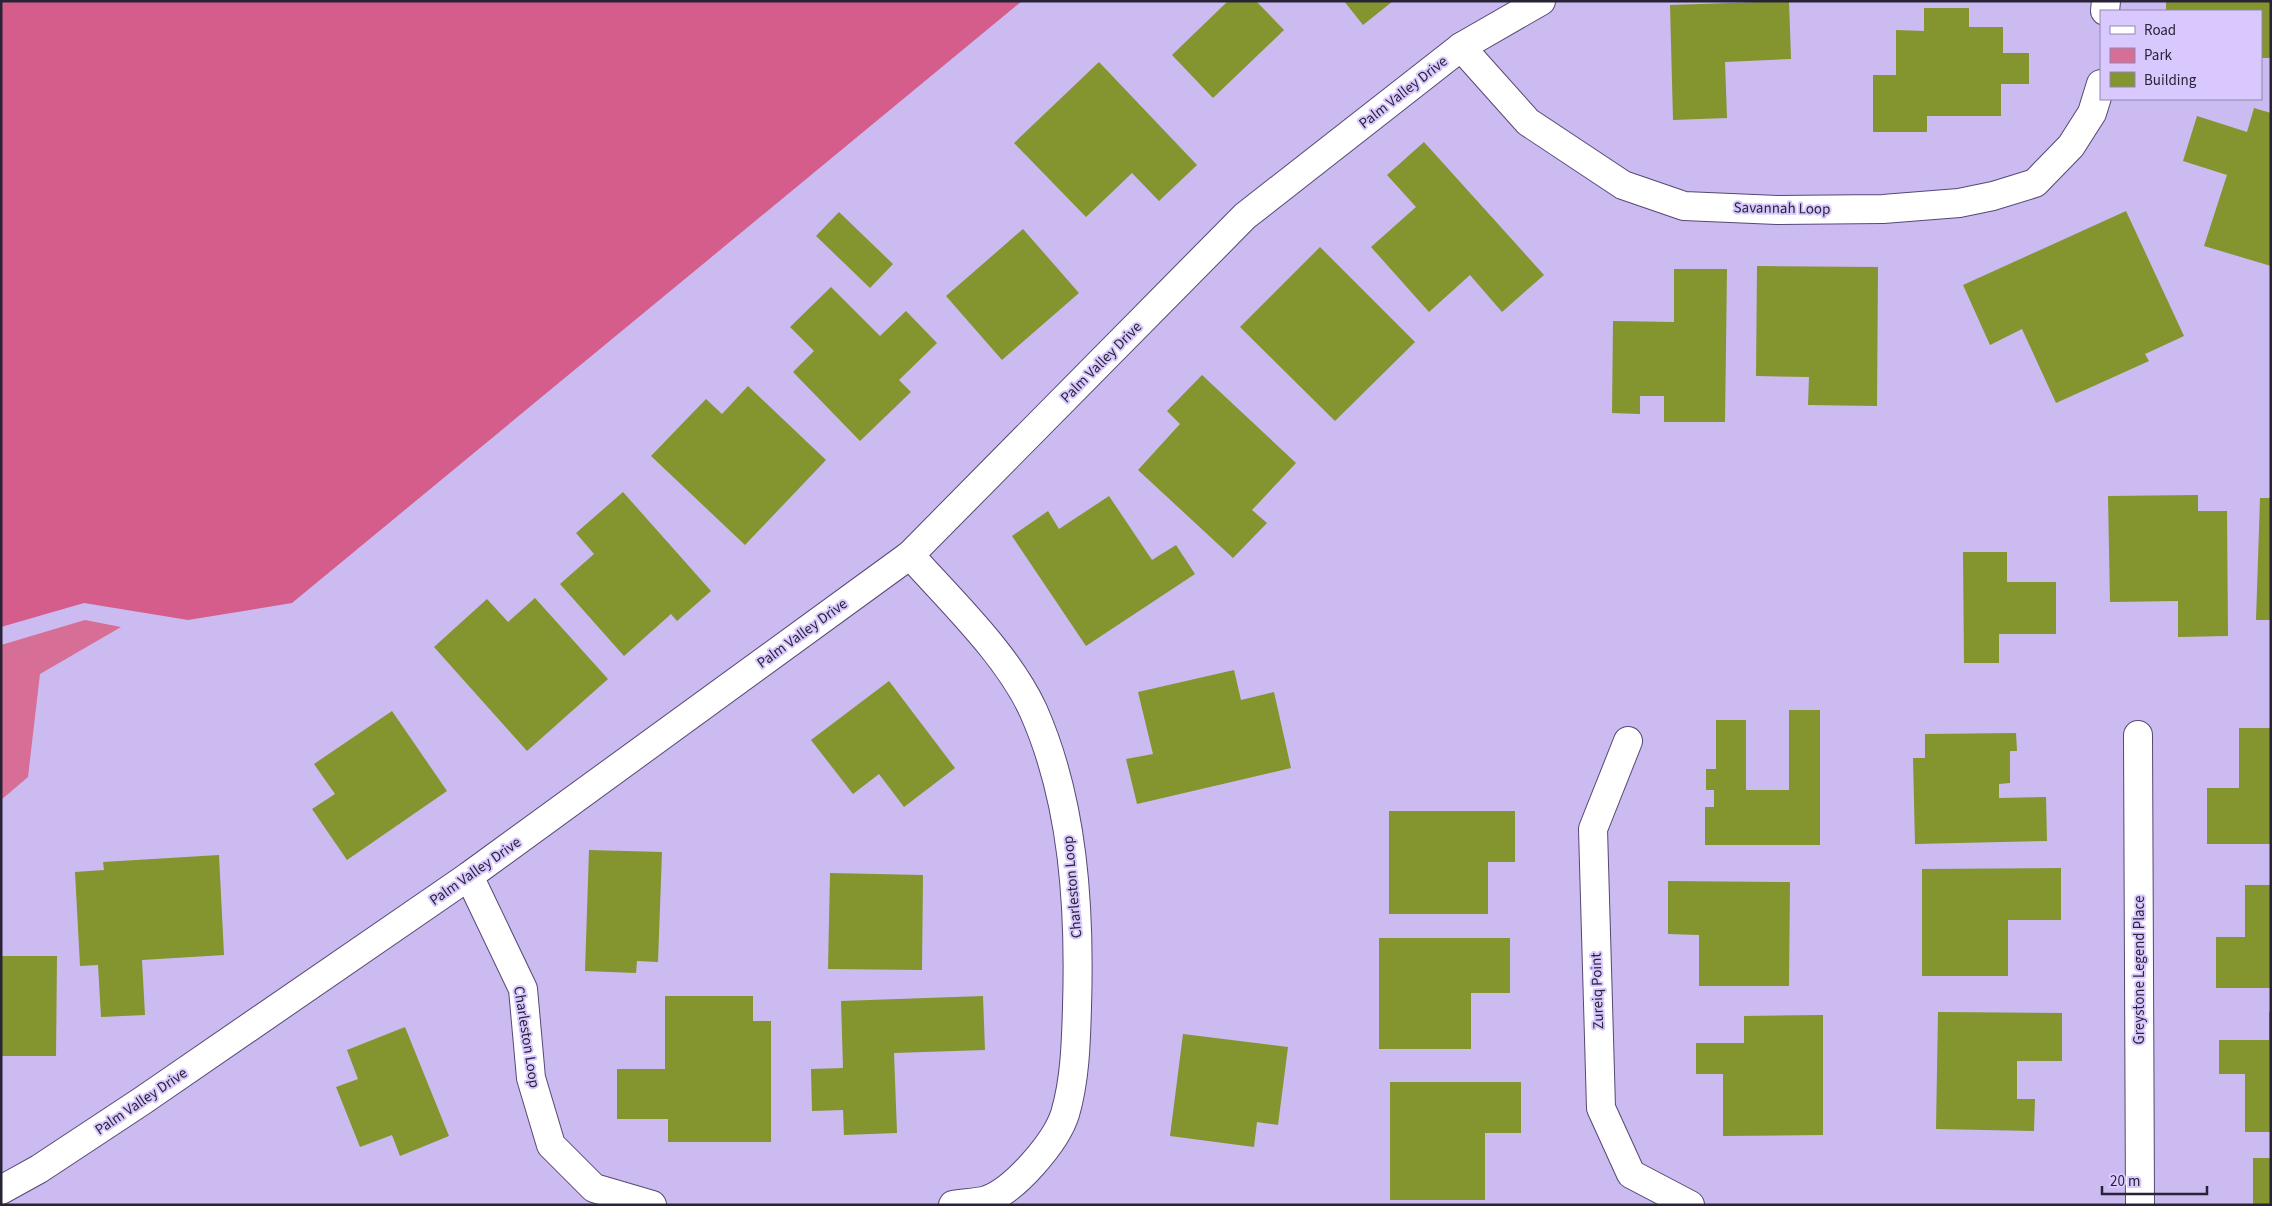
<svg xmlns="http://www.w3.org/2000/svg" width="2272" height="1206" viewBox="0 0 2272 1206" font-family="'Source Sans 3',sans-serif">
	<rect width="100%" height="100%" fill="#cbbbf0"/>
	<polygon fill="#d76e95" points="85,620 121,627 40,674 28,777 1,800 1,645"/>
	<polygon fill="#d55d8c" points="1,1 1022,1 292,603 188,620 84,603 1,627"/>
	<g fill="#84942e">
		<polygon points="1228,1 1256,1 1284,30 1213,98 1172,55"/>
		<polygon points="1344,1 1393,1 1363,25"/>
		<polygon points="1789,1 1791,59 1725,62 1727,118 1673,120 1670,5"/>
		<polygon points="2166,1 2271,1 2271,58 2261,58 2261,11 2166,11"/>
		<polygon points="1924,8 1969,8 1969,27 2003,27 2003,53 2029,53 2029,84 2001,84 2001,116 1927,116 1927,132 1873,132 1873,75 1896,75 1896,30 1924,31"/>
		<polygon points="1099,62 1197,165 1159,201 1132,173 1086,217 1014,143"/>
		<polygon points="2254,108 2271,113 2271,266 2204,246 2227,175 2183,161 2197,116 2247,132"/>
		<polygon points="1424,142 1544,275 1502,312 1470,275 1429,312 1371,247 1416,207 1387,175"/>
		<polygon points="2126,211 2184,336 2145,354 2149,361 2056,403 2022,329 1990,345 1963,285"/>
		<polygon points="839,212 893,264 870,288 816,236"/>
		<polygon points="1023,229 1079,293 1002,360 946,296"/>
		<polygon points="1320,247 1415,342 1335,421 1240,327"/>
		<polygon points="1757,266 1878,267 1877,406 1808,405 1809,377 1756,376"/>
		<polygon points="1674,269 1727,269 1725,422 1664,422 1664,396 1640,396 1640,414 1612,413 1613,321 1674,322"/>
		<polygon points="831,287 880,336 906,311 937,343 899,380 911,392 860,441 793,372 814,351 790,327"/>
		<polygon points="1202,375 1296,463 1252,510 1267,523 1233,558 1138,470 1180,424 1167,411"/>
		<polygon points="748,386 826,460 745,545 651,456 706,399 722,414"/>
		<polygon points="623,492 711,591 677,621 671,614 624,656 560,584 594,554 576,533"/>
		<polygon points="2198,495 2198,511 2227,511 2228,636 2178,637 2178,601 2110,602 2108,496"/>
		<polygon points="1109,496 1152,560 1176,545 1195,574 1086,646 1012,536 1048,511 1059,529"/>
		<polygon points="2260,498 2271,498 2271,620 2256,620"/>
		<polygon points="1963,552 2007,552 2007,582 2056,582 2056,634 1999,634 1999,663 1964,663"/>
		<polygon points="535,598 608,679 527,751 434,647 487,599 508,622"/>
		<polygon points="1234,670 1241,700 1274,692 1291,768 1137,804 1126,759 1153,754 1138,692"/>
		<polygon points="889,681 955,768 904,807 879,774 853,794 811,740"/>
		<polygon points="1789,710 1820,710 1820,845 1705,845 1705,807 1714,807 1714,790 1706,790 1706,769 1716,769 1716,720 1746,720 1746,790 1789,790"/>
		<polygon points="392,711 447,791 347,860 312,809 335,794 314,764"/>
		<polygon points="2239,728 2271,728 2271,844 2207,844 2207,788 2239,788"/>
		<polygon points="2016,733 2017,751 2010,751 2010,783 1999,784 1999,798 2046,797 2047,841 1915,844 1913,758 1925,758 1925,734"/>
		<polygon points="1389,811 1515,811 1515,862 1488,862 1488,914 1389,914"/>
		<polygon points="589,850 662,852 658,962 637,961 636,973 585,971"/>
		<polygon points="219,855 224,955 142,960 145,1015 101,1017 98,965 80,966 75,872 104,870 103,862"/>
		<polygon points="2061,868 2061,920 2008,920 2008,976 1922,976 1922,869"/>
		<polygon points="830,873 923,875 922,970 828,969"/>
		<polygon points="1668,881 1790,882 1789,986 1699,986 1699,935 1668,934"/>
		<polygon points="2245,885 2271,885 2271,988 2216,988 2216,937 2245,937"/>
		<polygon points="1379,938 1510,938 1510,993 1471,993 1471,1049 1379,1049"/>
		<polygon points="1,956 57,956 56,1056 1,1056"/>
		<polygon points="665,996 753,996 753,1021 771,1021 771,1142 668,1142 668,1119 617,1119 617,1069 665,1069"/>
		<polygon points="983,996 985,1050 894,1053 897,1133 844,1135 843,1110 812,1111 811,1069 843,1068 841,1001"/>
		<polygon points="1938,1012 2062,1013 2062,1061 2017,1061 2017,1099 2035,1099 2034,1131 1936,1129"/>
		<polygon points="2269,1012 2271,1012 2271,1132 2245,1132 2245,1074 2219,1074 2219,1040 2269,1040"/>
		<polygon points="1823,1015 1823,1135 1723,1136 1723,1074 1696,1074 1696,1043 1744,1043 1744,1016"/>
		<polygon points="405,1027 449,1136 400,1156 392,1135 360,1147 336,1087 358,1079 347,1050"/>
		<polygon points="1183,1034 1288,1047 1278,1125 1257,1122 1254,1147 1170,1136"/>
		<polygon points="1390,1082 1521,1082 1521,1133 1485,1133 1485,1200 1390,1200"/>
		<rect x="2253" y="1158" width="18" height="47"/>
	</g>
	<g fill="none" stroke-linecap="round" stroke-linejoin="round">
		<g stroke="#564875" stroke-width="30">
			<g id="minor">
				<polyline points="2105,11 2106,1"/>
				<polyline points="1461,47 1528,122 1623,185 1684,206 1777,210 1883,209 1959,203 1993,196 2035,183 2071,146 2092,113 2101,84"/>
				<path d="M 910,555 C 951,601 1007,654 1033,710 C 1074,802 1080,909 1077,1007 C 1076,1043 1075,1080 1065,1114 C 1056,1142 1015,1190 987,1200 C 977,1203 963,1203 953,1205"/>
				<polyline points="2138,735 2140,1205"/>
				<polyline points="1628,741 1593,829 1601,1108 1631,1174 1690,1205"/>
				<polyline points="469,876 523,989 531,1078 551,1145 594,1188 652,1205"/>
				<polyline points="1,1190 39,1169 142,1101 469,876 910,555 1245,216 1461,47 1541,1"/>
			</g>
		</g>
		<use href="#minor" stroke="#fff" stroke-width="28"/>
	</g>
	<g text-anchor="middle" stroke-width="4" stroke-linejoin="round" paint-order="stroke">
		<g font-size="15" fill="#292337" stroke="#d8c8fe">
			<text transform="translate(1403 92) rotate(-38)" y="5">Palm Valley Drive</text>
			<text transform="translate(1782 208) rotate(1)" y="5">Savannah Loop</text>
			<text transform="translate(1101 362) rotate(-45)" y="5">Palm Valley Drive</text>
			<text transform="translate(802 633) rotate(-36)" y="5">Palm Valley Drive</text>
			<text transform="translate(475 871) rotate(-35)" y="5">Palm Valley Drive</text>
			<text transform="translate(1072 887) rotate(-95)" y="5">Charleston Loop</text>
			<text transform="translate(2139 970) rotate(-90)" y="5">Greystone Legend Place</text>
			<text transform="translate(1597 991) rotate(-92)" y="5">Zureiq Point</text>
			<text transform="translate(527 1037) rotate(81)" y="5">Charleston Loop</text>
			<text transform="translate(141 1101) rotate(-34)" y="5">Palm Valley Drive</text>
		</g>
	</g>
	<rect width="2272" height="1206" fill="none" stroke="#292337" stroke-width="5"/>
	<rect x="2100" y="10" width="162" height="90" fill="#d8c8fe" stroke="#9286ae"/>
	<rect x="2110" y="26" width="25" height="8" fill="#ffffff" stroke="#9286ae"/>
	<text x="2144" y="35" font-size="15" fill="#292337">Road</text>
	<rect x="2110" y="48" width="25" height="15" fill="#d76e95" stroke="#9286ae"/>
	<text x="2144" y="60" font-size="15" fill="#292337">Park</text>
	<rect x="2110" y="72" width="25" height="15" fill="#84942e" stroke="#9286ae"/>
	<text x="2144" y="85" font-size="15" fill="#292337">Building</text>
	<path d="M2102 1186v8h105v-8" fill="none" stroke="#292337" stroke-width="2.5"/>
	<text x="2110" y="1186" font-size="15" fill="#292337" stroke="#d8c8fe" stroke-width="4" paint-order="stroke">20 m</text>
</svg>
